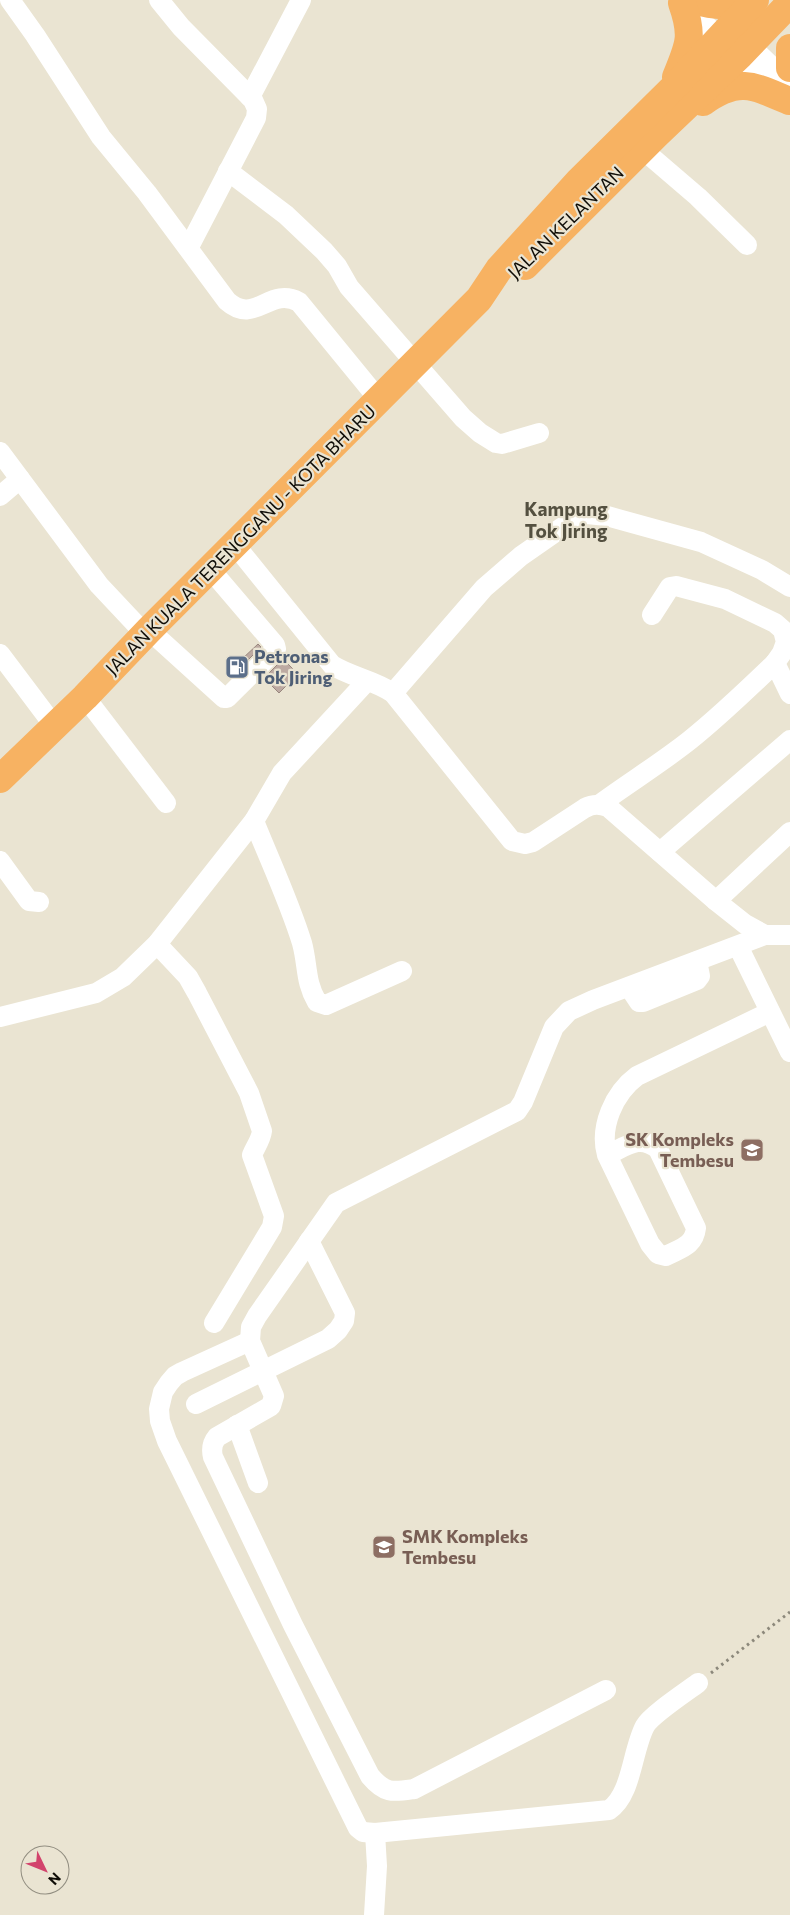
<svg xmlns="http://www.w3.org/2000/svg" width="790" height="1915" viewBox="0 0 790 1915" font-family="Commissioner,sans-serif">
	<rect width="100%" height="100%" fill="#eae4d2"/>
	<g fill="#bdaaa2" stroke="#99877e">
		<polygon points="258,644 261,647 230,678 226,674"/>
		<polygon points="283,659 298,674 279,693 264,678"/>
	</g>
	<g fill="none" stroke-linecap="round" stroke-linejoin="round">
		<polyline stroke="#8c887b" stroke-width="3" stroke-dasharray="2.5 4" stroke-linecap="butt" points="711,1673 790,1612"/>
		<g stroke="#fff" stroke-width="20">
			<path d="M 10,0 L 35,35 L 101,137 L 147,193 L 227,301 C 255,326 269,286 299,302 L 380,401"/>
			<polyline points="159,0 181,27 253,100 257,109 256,118 189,247"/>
			<polyline points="683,4 781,94"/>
			<polyline points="741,37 790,84"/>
			<polyline points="250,97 301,0"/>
			<polyline points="642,149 698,197 747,245"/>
			<polyline points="228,171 286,215 324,251 337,266 349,287 463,418 480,433 496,443 502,444 539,433"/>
			<polyline points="0,452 99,585 145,634"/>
			<polyline points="0,496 20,479"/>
			<path d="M 235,545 L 332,665 C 351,677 374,680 393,693 L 512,841 L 525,844 L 533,842 L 585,808 C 593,804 599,804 608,807 L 716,901 L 745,924 L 765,935"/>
			<polyline points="652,615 670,587 676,586 725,599 775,623 783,630 786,642 782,653 775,663 790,694"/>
			<polyline points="149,630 224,698 227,698 276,649 275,645 210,569"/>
			<polyline points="0,654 55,727"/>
			<polyline points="393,693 484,588 521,556 577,517 587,514 607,516 701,542 762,570 790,587"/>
			<polyline points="85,697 166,803"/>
			<path d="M 600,804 C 630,782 661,763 690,740 C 720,716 748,689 775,663"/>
			<path d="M 254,821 C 270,861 289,901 302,943 C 308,965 305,982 317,1002 L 326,1005 L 402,971"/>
			<polyline points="660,852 790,740"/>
			<polyline points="0,861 29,901 39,902"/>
			<polyline points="716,901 790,832"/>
			<path d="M 157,944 L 188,977 L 197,993 L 249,1093 L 262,1131 C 261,1140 255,1147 252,1155 L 274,1216 L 272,1227 L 214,1323"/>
			<polyline points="738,946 790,1052"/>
			<polyline points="629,987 639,1002 643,1002 697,980 700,976 697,961"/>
			<polyline points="0,1017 96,993 123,977 157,944 254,821 282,773 367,681"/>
			<path d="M 607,1155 C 627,1146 639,1134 658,1149 L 696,1228 C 694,1246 681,1248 666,1256 L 658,1254 L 650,1244 L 607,1155 C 599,1127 614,1093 637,1076 L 770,1012"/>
			<path d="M 250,1341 L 182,1372 L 175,1376 L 169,1383 L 163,1392 L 159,1409 L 160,1421 L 167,1441 L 358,1828 L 363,1832 L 375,1833 L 609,1810 C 632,1795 632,1750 645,1726 C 651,1715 686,1692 698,1683"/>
			<polyline points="196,1404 328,1339 338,1330 344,1321 345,1313 309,1241"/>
			<polyline points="237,1425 258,1483"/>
			<path d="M 606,1690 L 414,1789 C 393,1792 385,1794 370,1776 L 293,1625 L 213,1457 C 211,1449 212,1443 217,1437 L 271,1406 L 274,1396 L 250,1341 L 251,1327 L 257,1316 L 336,1203 L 517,1111 L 523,1102 L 554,1027 L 569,1011 L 593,1000 L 765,935 L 790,935"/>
			<polyline points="374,1915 377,1866 375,1833"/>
		</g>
		<g stroke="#f7b262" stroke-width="28">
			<path d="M 693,0 C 714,6 732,8 753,0"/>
			<polyline points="790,48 790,68"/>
			<path d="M 676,77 C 689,45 694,37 682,3"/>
			<path d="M 703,102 C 738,77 753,85 789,101"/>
			<polyline points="525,266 657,134 740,55 790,3"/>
			<polyline points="0,779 85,697 149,630 479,299 499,269 579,181 671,90 755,0"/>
		</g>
	</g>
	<defs>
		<g id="fuel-square" transform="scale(1.25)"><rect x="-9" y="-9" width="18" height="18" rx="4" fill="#5c6f8a" stroke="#eae4d2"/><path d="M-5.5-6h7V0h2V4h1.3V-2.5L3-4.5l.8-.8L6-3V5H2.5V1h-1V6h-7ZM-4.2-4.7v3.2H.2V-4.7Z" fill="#fff"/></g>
		<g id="school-square" transform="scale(1.25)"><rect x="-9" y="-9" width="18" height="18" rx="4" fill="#8d6e63" stroke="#eae4d2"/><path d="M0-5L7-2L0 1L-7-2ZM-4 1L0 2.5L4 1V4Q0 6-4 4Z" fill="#fff"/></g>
	</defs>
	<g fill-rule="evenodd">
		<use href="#fuel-square" x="237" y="667"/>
		<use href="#school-square" x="752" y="1150"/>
		<use href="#school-square" x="384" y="1547"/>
	</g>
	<g text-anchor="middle" stroke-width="4.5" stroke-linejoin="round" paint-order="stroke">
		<g font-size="18" fill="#0f0d07" stroke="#eae4d2">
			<text transform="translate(566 223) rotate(-44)" y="6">JALAN KELANTAN</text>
			<text transform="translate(241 540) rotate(-45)" y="6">JALAN KUALA TERENGGANU - KOTA BHARU</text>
		</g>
		<g font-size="18" font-weight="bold" fill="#4e5e75" stroke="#eae4d2" text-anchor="start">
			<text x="254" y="663">Petronas<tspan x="254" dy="21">Tok Jiring</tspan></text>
		</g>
		<g font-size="18" font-weight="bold" fill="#785e54" stroke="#eae4d2" text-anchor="end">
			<text x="734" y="1146">SK Kompleks<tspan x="734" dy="21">Tembesu</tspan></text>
			<text x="402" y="1543" text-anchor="start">SMK Kompleks<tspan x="402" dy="21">Tembesu</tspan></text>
		</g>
		<g font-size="19" font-weight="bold" fill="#545040" stroke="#eae4d2">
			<text x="566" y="516">Kampung<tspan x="566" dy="22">Tok Jiring</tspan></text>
		</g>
	</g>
	<g transform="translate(45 1870) rotate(133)"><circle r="24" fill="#eae4d2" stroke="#928e81"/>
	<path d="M0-4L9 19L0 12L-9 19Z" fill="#d2436c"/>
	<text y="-8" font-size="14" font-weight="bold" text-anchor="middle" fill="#0f0d07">N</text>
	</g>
</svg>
